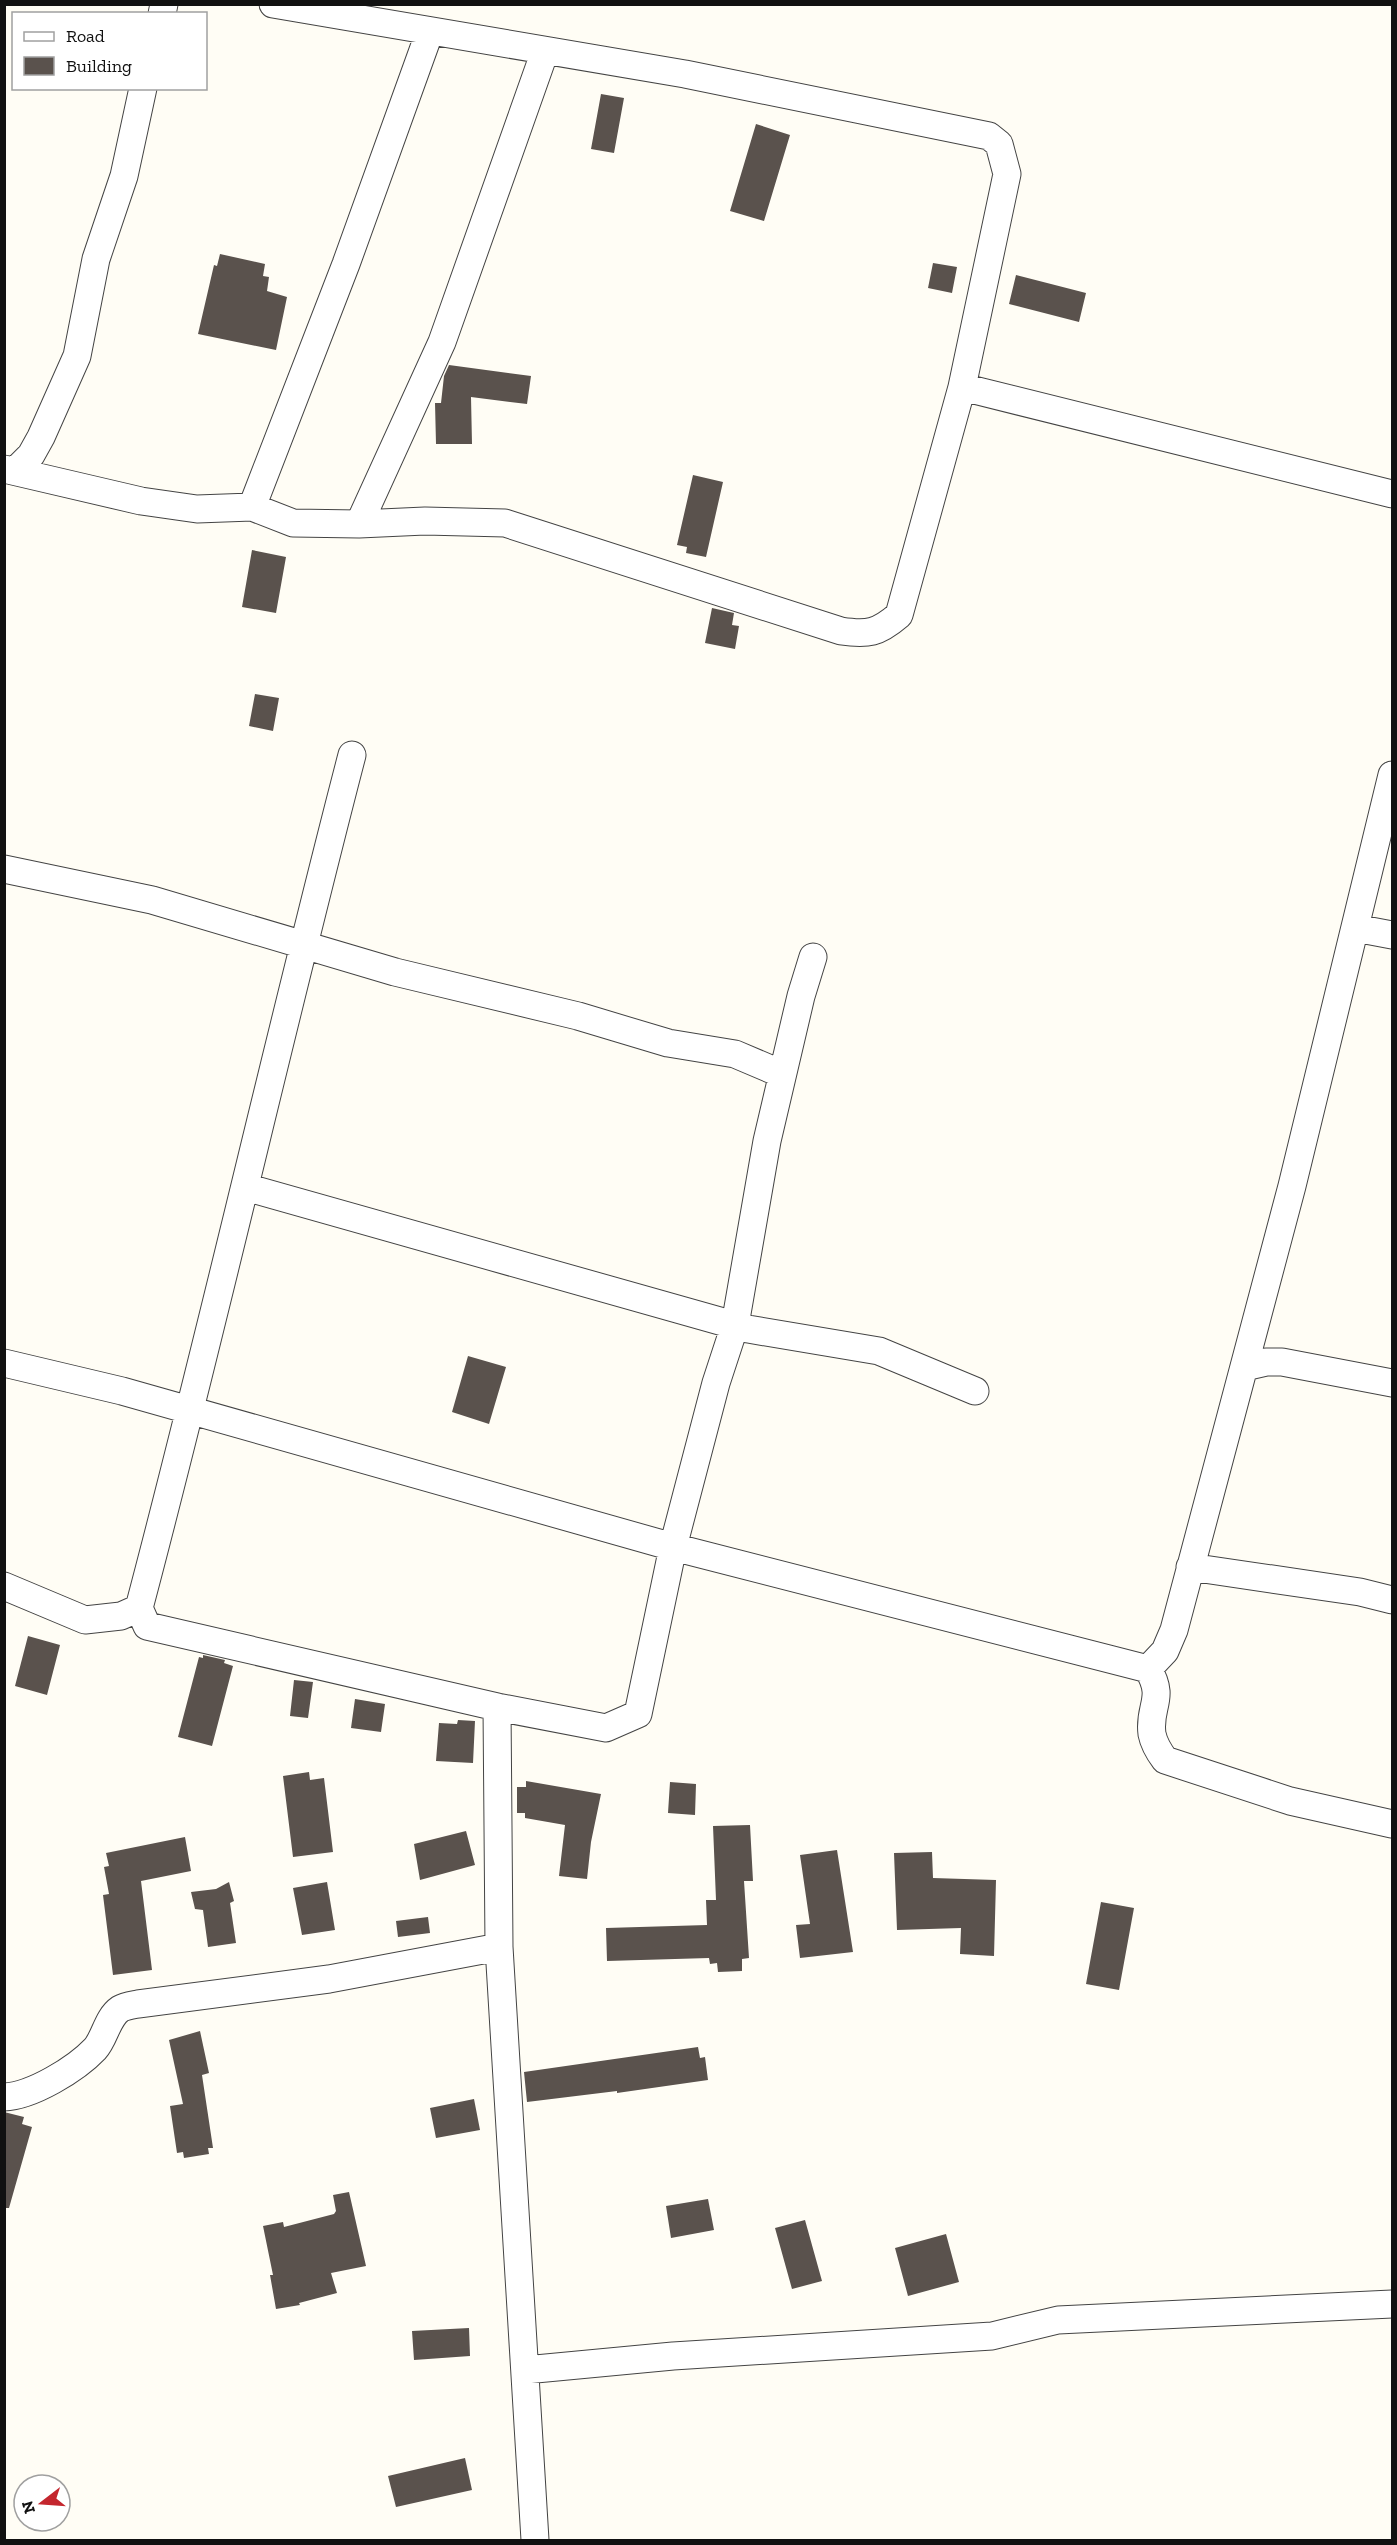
<svg xmlns="http://www.w3.org/2000/svg" width="1397" height="2545" font-family="'Zilla Slab',serif">
  <rect width="100%" height="100%" fill="#fffdf5"/>
  <path fill="#5a524d" d="M 601,94 L 624,98 L 614,153 L 591,149 Z
    M 756,124 L 790,135 L 764,221 L 730,211 Z
    M 220,254 L 265,264 L 263,276 L 269,277 L 267,291 L 287,297 L 276,350 L 198,334 L 214,265 L 217,266 Z
    M 933,263 L 957,267 L 952,293 L 928,288 Z
    M 1016,275 L 1086,293 L 1079,322 L 1009,304 Z
    M 449,365 L 531,376 L 527,404 L 471,397 L 472,444 L 436,444 L 435,403 L 441,403 L 444,376 Z
    M 693,475 L 723,482 L 706,557 L 686,553 L 687,547 L 677,545 Z
    M 252,550 L 286,557 L 276,613 L 242,607 Z
    M 712,608 L 734,613 L 732,625 L 739,626 L 735,649 L 705,643 Z
    M 255,694 L 279,698 L 273,731 L 249,726 Z
    M 468,1356 L 506,1367 L 489,1424 L 452,1412 Z
    M 28,1636 L 60,1645 L 47,1695 L 15,1686 Z
    M 203,1655 L 225,1660 L 224,1663 L 233,1666 L 212,1746 L 178,1737 L 199,1657 L 203,1658 Z
    M 294,1680 L 313,1682 L 308,1718 L 290,1716 Z
    M 355,1699 L 385,1704 L 381,1732 L 351,1728 Z
    M 458,1720 L 475,1721 L 473,1763 L 436,1761 L 439,1723 L 457,1724 Z
    M 309,1772 L 310,1780 L 324,1778 L 333,1852 L 293,1857 L 283,1776 Z
    M 526,1781 L 601,1794 L 591,1842 L 587,1879 L 559,1876 L 565,1825 L 525,1818 L 525,1813 L 517,1813 L 517,1787 L 526,1787 Z
    M 670,1782 L 696,1784 L 695,1815 L 668,1813 Z
    M 750,1825 L 753,1881 L 744,1881 L 749,1958 L 742,1959 L 742,1971 L 718,1972 L 717,1963 L 710,1964 L 709,1958 L 607,1961 L 606,1928 L 707,1925 L 706,1900 L 716,1900 L 713,1826 Z
    M 466,1831 L 475,1865 L 420,1880 L 414,1844 Z
    M 185,1837 L 191,1871 L 141,1881 L 152,1970 L 113,1975 L 103,1895 L 109,1894 L 104,1867 L 109,1866 L 106,1853 Z
    M 837,1850 L 853,1952 L 800,1958 L 796,1925 L 810,1924 L 800,1855 Z
    M 932,1852 L 933,1878 L 996,1880 L 994,1956 L 960,1954 L 961,1928 L 897,1930 L 894,1853 Z
    M 229,1882 L 234,1901 L 230,1903 L 236,1943 L 208,1947 L 203,1910 L 195,1909 L 191,1892 L 216,1889 Z
    M 327,1882 L 335,1930 L 302,1935 L 293,1888 Z
    M 1101,1902 L 1134,1908 L 1119,1990 L 1086,1984 Z
    M 428,1917 L 430,1933 L 398,1937 L 396,1921 Z
    M 200,2031 L 209,2073 L 202,2075 L 213,2148 L 208,2148 L 209,2154 L 184,2158 L 183,2152 L 177,2153 L 170,2106 L 183,2104 L 169,2040 Z
    M 698,2047 L 700,2058 L 705,2057 L 708,2080 L 617,2093 L 617,2091 L 527,2102 L 524,2072 Z
    M 474,2099 L 480,2130 L 436,2138 L 430,2108 Z
    M 4,2112 L 24,2117 L 22,2124 L 32,2127 L 9,2208 L 4,2208 Z
    M 349,2192 L 366,2266 L 331,2273 L 337,2293 L 299,2303 L 300,2305 L 276,2309 L 270,2275 L 273,2275 L 263,2226 L 283,2222 L 284,2227 L 334,2214 L 336,2211 L 333,2195 Z
    M 708,2199 L 714,2230 L 671,2238 L 666,2206 Z
    M 805,2220 L 822,2281 L 792,2289 L 775,2228 Z
    M 946,2234 L 959,2282 L 908,2296 L 895,2248 Z
    M 469,2328 L 470,2356 L 414,2360 L 412,2331 Z
    M 465,2458 L 472,2490 L 396,2507 L 388,2476 Z"/>
  <g fill="none" stroke-linecap="round" stroke-linejoin="round">
    <g stroke="#444" stroke-width="29">
      <path id="minor" d="M 273,4 L 685,74 L 989,136 L 999,144 L 1007,174 L 962,387
        M 162,14 L 164,4
        M 4,469 L 141,501 L 197,509 L 252,507 L 293,523 L 359,524 L 425,521 L 505,523 L 841,631 C 868,635 878,633 899,615 L 962,387 L 1392,494
        M 15,471 L 31,455 L 41,437 L 77,356 L 96,259 L 124,176 L 143,88
        M 252,507 L 346,264 L 430,31
        M 359,524 L 442,342 L 545,51
        M 352,755 C 278,1039 214,1325 139,1608 L 147,1626 L 497,1707
        M 4,869 L 152,900 L 395,972 L 578,1016 L 668,1043 L 735,1054 L 782,1074
        M 1355,928 L 1392,935
        M 245,1187 L 748,1329 L 879,1351 L 975,1391
        M 4,1363 L 122,1391 L 673,1547 L 1148,1669 C 1166,1699 1148,1706 1152,1734 C 1154,1744 1159,1752 1165,1760 L 1290,1801 L 1392,1824
        M 1244,1367 L 1266,1362 L 1282,1362 L 1392,1383
        M 1190,1567 L 1360,1592 L 1392,1600
        M 4,1586 L 85,1620 L 121,1616 L 139,1608
        M 1148,1669 L 1165,1651 L 1174,1630 L 1292,1186 L 1392,775
        M 4,2097 C 32,2096 76,2069 95,2049 C 105,2038 107,2018 120,2009 C 125,2006 133,2005 138,2004 L 329,1979 L 499,1947
        M 525,2370 L 673,2356 L 992,2336 L 1058,2320 L 1392,2304
        M 535,2540 L 499,1947 L 497,1707 L 606,1728 L 638,1714 L 673,1547 L 716,1383 L 735,1325 L 767,1141 L 801,996 L 813,957"/>
    </g>
    <use href="#minor" stroke="#fff" stroke-width="27"/>
  </g>
  <rect width="1397" height="2545" fill="none" stroke="#111111" stroke-width="12"/>
  <rect x="12" y="12" width="195" height="78" fill="#ffffff" stroke="#a0a0a0" stroke-width="1.5"/>
  <rect x="24" y="32" width="30" height="9" fill="#ffffff" stroke="#a0a0a0" stroke-width="1.5"/>
  <text x="66" y="42" font-size="18" fill="#111111">Road</text>
  <rect x="24" y="57" width="30" height="18" fill="#5a524d" stroke="#a0a0a0" stroke-width="1.5"/>
  <text x="66" y="72" font-size="18" fill="#111111">Building</text>
  <g transform="translate(42 2503) rotate(253)"><circle r="28" fill="#ffffff" stroke="#a0a0a0" stroke-width="1.5"/>
  <path d="M0-4.5L10 22L0 15L-10 22Z" fill="#c4262e"/>
  <text y="-9" font-size="16" font-weight="bold" text-anchor="middle" fill="#111111">N</text>
  </g>
</svg>
